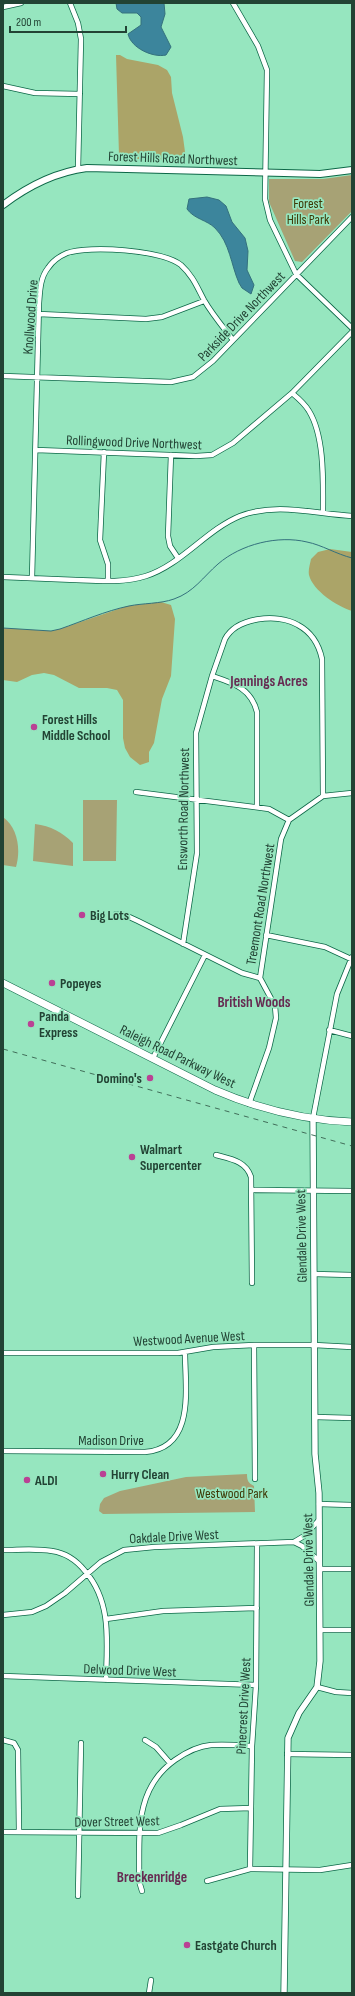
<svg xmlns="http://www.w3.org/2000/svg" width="355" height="1996" font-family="'Sofia Sans Condensed',sans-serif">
  <rect width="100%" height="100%" fill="#96e6bf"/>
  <path fill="#a7a275" d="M 352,175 L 352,211 L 302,262 L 295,261 L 269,202 L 269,179 L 323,179 Z
    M 83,800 L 117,800 L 116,861 L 83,861 Z
    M 3,817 C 18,828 21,850 16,867 L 3,865 Z
    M 35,824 C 51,826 62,832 73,843 L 73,866 L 33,861 Z
    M 247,1474 C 247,1480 248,1483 254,1486 L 255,1512 L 103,1514 L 99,1511 L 100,1504 L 104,1498 L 120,1491 L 186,1477 Z"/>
  <path fill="#aba468" d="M 116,55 L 120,55 L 127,59 L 158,65 L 167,70 L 171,77 L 172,93 L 183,137 L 185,152 L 183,162 L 137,159 L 122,160 L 119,155 Z
    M 330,549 L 352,552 L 352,611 C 337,606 313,591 309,575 C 308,570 310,564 311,559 L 318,552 Z
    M 161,602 L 171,605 L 175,619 L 171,676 L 162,699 L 154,743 L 149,752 L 149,762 L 140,765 L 130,757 L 125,748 L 123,738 L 123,700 L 117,690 L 107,688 L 79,688 L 54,675 L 44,673 L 32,675 L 17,682 L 3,680 L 3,628 L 51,631 L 60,629 L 127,606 Z"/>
  <path fill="#3c859c" stroke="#34717d" d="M 116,3 L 164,3 L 165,14 L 161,27 L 171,47 L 166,55 C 153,58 131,48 128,34 L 141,25 L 141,17 L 137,13 L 122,13 L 117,9 Z
    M 207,197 L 219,200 L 226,206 L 232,222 L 245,238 L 248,251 L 247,270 L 254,285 L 251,294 L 242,288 L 239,283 C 231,265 230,243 215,228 C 207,220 194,219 187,209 L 189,199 Z"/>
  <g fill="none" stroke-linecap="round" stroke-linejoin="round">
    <path stroke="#34717d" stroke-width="1" d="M 3,628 L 51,631 L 60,629 C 83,621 105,611 129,606 C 143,603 160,604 174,599 C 194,592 203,577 218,564 C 241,544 278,535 307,542 C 322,545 336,554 352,558"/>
    <g stroke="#0c6747" stroke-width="6">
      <path id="minor" d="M 70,3 L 78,23 L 81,39 L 78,169
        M 233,3 L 258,46 L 267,70 L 265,199 L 270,220 L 296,274 L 352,328
        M 3,7 L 21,3
        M 3,86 L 35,93 L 80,94
        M 39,314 L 146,319 L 162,317 L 204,301
        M 3,376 L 171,382 L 193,377 L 213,361 L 352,217
        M 292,393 C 298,398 305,404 309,411 C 325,437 323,483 323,513
        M 36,450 L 196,456 L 212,455 L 233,443 L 292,393 L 352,332
        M 104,452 L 100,540 L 108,564 L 108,581
        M 171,455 L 168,536 L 170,546 L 178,558
        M 3,577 C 27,578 52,579 76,580 C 99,581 124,583 146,576 C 181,565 206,530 240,516 C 277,502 315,514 352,516
        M 32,578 L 39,303 C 40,291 40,278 48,268 C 52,262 60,256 67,253 C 89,245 162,250 181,265 C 193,276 197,287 204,300 C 212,314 223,327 233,340
        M 212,676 C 233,683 251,688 257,712 L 257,807
        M 136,792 L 269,809 L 289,820 L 323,796 L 352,793
        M 116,914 L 125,915 L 138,921 L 242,973 L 260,978
        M 266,935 L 325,947 L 351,959
        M 183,944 L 197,853 L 196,733 L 212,676 L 225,639 C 237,617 277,613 298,625 C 311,632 319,645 322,659 L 323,796
        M 329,1030 L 352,1036
        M 153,1058 L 205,955
        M 249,1104 L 269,1048 L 276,1018 L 275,1006 L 260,978 L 281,839 L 289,820
        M 313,1118 L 337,994 L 352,957
        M 216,1155 C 231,1159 246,1161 251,1177 L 252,1283
        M 251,1190 L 352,1191
        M 314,1274 L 352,1275
        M 254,1345 L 255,1479
        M 3,1353 L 178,1353 L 213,1347 L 254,1345 L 314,1345 L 352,1347
        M 315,1417 L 352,1418
        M 3,1451 L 145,1452 C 196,1448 185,1388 185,1352
        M 319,1504 L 352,1505
        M 294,1542 L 302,1546 L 319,1561
        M 3,1550 C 19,1550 36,1548 52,1551 C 66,1553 77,1561 85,1571 C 112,1602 107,1642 106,1680
        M 320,1569 L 352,1569
        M 3,1615 L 32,1612 L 46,1606 L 65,1593 L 101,1562 L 124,1550 L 154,1547 L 294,1542 L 304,1536 L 319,1520
        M 106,1619 L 163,1611 L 257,1608
        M 320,1630 L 352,1630
        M 3,1676 L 256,1685
        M 317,1687 L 336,1692 L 352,1693
        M 3,1740 L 14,1743 L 18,1750 L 19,1832
        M 145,1740 L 156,1747 L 170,1763
        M 287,1754 L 352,1755
        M 3,1832 L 158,1833 L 181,1825 L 220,1809 L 251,1808
        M 250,1869 L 252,1746 L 256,1685 L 257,1544
        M 207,1881 L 250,1869 L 320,1870 L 352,1865
        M 142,1891 L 139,1881 C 140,1836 133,1790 175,1760 C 185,1753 199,1746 211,1745 C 225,1744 238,1745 252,1746
        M 78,1896 L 81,1743
        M 149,1993 L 151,1980"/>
    </g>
    <g stroke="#0c6747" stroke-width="7">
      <path id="tertiary" d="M 284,1993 L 288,1738 L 299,1713 L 317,1687 L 320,1661 L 319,1493 L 315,1454 L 313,1118"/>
    </g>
    <g stroke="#0c6747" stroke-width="8">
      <path id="secondary" d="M 3,205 C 28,186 56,172 87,168 L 284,173 L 320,174 L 352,170"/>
    </g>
    <g stroke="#0c6747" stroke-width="8">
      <path id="primary" d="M 3,983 L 215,1090 C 259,1109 304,1120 352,1122"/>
    </g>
    <use href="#minor" stroke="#fff" stroke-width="4.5"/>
    <use href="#tertiary" stroke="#fff" stroke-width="5.5"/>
    <use href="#secondary" stroke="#fff" stroke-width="6"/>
    <use href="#primary" stroke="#fff" stroke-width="7"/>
    <path stroke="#416e59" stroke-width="1" stroke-dasharray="5 5" stroke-linecap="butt" d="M 3,1049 L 352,1146"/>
  </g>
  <g fill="#ba4194" stroke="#96e6bf" stroke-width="1.5">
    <circle cx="34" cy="727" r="4"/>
    <circle cx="82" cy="915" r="4"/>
    <circle cx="52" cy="983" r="4"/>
    <circle cx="31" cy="1024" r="4"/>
    <circle cx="150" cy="1078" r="4"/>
    <circle cx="132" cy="1157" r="4"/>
    <circle cx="103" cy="1474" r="4"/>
    <circle cx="27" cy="1480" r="4"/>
    <circle cx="187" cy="1945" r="4"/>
  </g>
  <g text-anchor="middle" stroke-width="3.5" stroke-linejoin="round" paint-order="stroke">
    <g font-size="14" fill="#224334" stroke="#96e6bf">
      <text transform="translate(173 158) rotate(2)" y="5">Forest Hills Road Northwest</text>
      <text transform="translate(241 316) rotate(-46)" y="5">Parkside Drive Northwest</text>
      <text transform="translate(30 317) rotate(-86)" y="5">Knollwood Drive</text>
      <text transform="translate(134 442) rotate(2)" y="5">Rollingwood Drive Northwest</text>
      <text transform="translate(183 809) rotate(-89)" y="5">Ensworth Road Northwest</text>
      <text transform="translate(260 904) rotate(-81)" y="5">Treemont Road Northwest</text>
      <text transform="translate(178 1056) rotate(26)" y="5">Raleigh Road Parkway West</text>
      <text transform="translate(301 1236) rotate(-91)" y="5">Glendale Drive West</text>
      <text transform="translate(189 1338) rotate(-3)" y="5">Westwood Avenue West</text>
      <text x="111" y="1445">Madison Drive</text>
      <text transform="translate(174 1536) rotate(-3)" y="5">Oakdale Drive West</text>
      <text transform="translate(308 1560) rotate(-91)" y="5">Glendale Drive West</text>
      <text transform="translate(130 1670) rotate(2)" y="5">Delwood Drive West</text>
      <text transform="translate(243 1706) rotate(-87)" y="5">Pinecrest Drive West</text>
      <text transform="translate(117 1821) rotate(-1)" y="5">Dover Street West</text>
    </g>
    <g font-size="14" fill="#3e3806" stroke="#96e6bf">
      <text x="308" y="208">Forest<tspan x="308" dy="16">Hills Park</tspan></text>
      <text x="232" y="1498">Westwood Park</text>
    </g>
    <g font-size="14" font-weight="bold" fill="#224334" stroke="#96e6bf" text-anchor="start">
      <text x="42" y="724">Forest Hills<tspan x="42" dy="16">Middle School</tspan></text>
      <text x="90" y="920">Big Lots</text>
      <text x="60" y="988">Popeyes</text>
      <text x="39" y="1021">Panda<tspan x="39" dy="16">Express</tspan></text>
      <text x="142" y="1083" text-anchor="end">Domino's</text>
      <text x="140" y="1154">Walmart<tspan x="140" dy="16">Supercenter</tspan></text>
      <text x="111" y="1479">Hurry Clean</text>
      <text x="35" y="1485">ALDI</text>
      <text x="195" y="1950">Eastgate Church</text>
    </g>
    <g font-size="15" font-weight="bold" fill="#662b52" stroke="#96e6bf">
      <text x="269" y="686">Jennings Acres</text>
      <text x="254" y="1007">British Woods</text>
      <text x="152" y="1882">Breckenridge</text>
    </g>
  </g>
  <rect width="355" height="1996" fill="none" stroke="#224334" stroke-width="8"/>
  <path d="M10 26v6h116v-6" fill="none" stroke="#224334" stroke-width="2"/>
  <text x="16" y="26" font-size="12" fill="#224334" stroke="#96e6bf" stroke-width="3" paint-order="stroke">200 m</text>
</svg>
